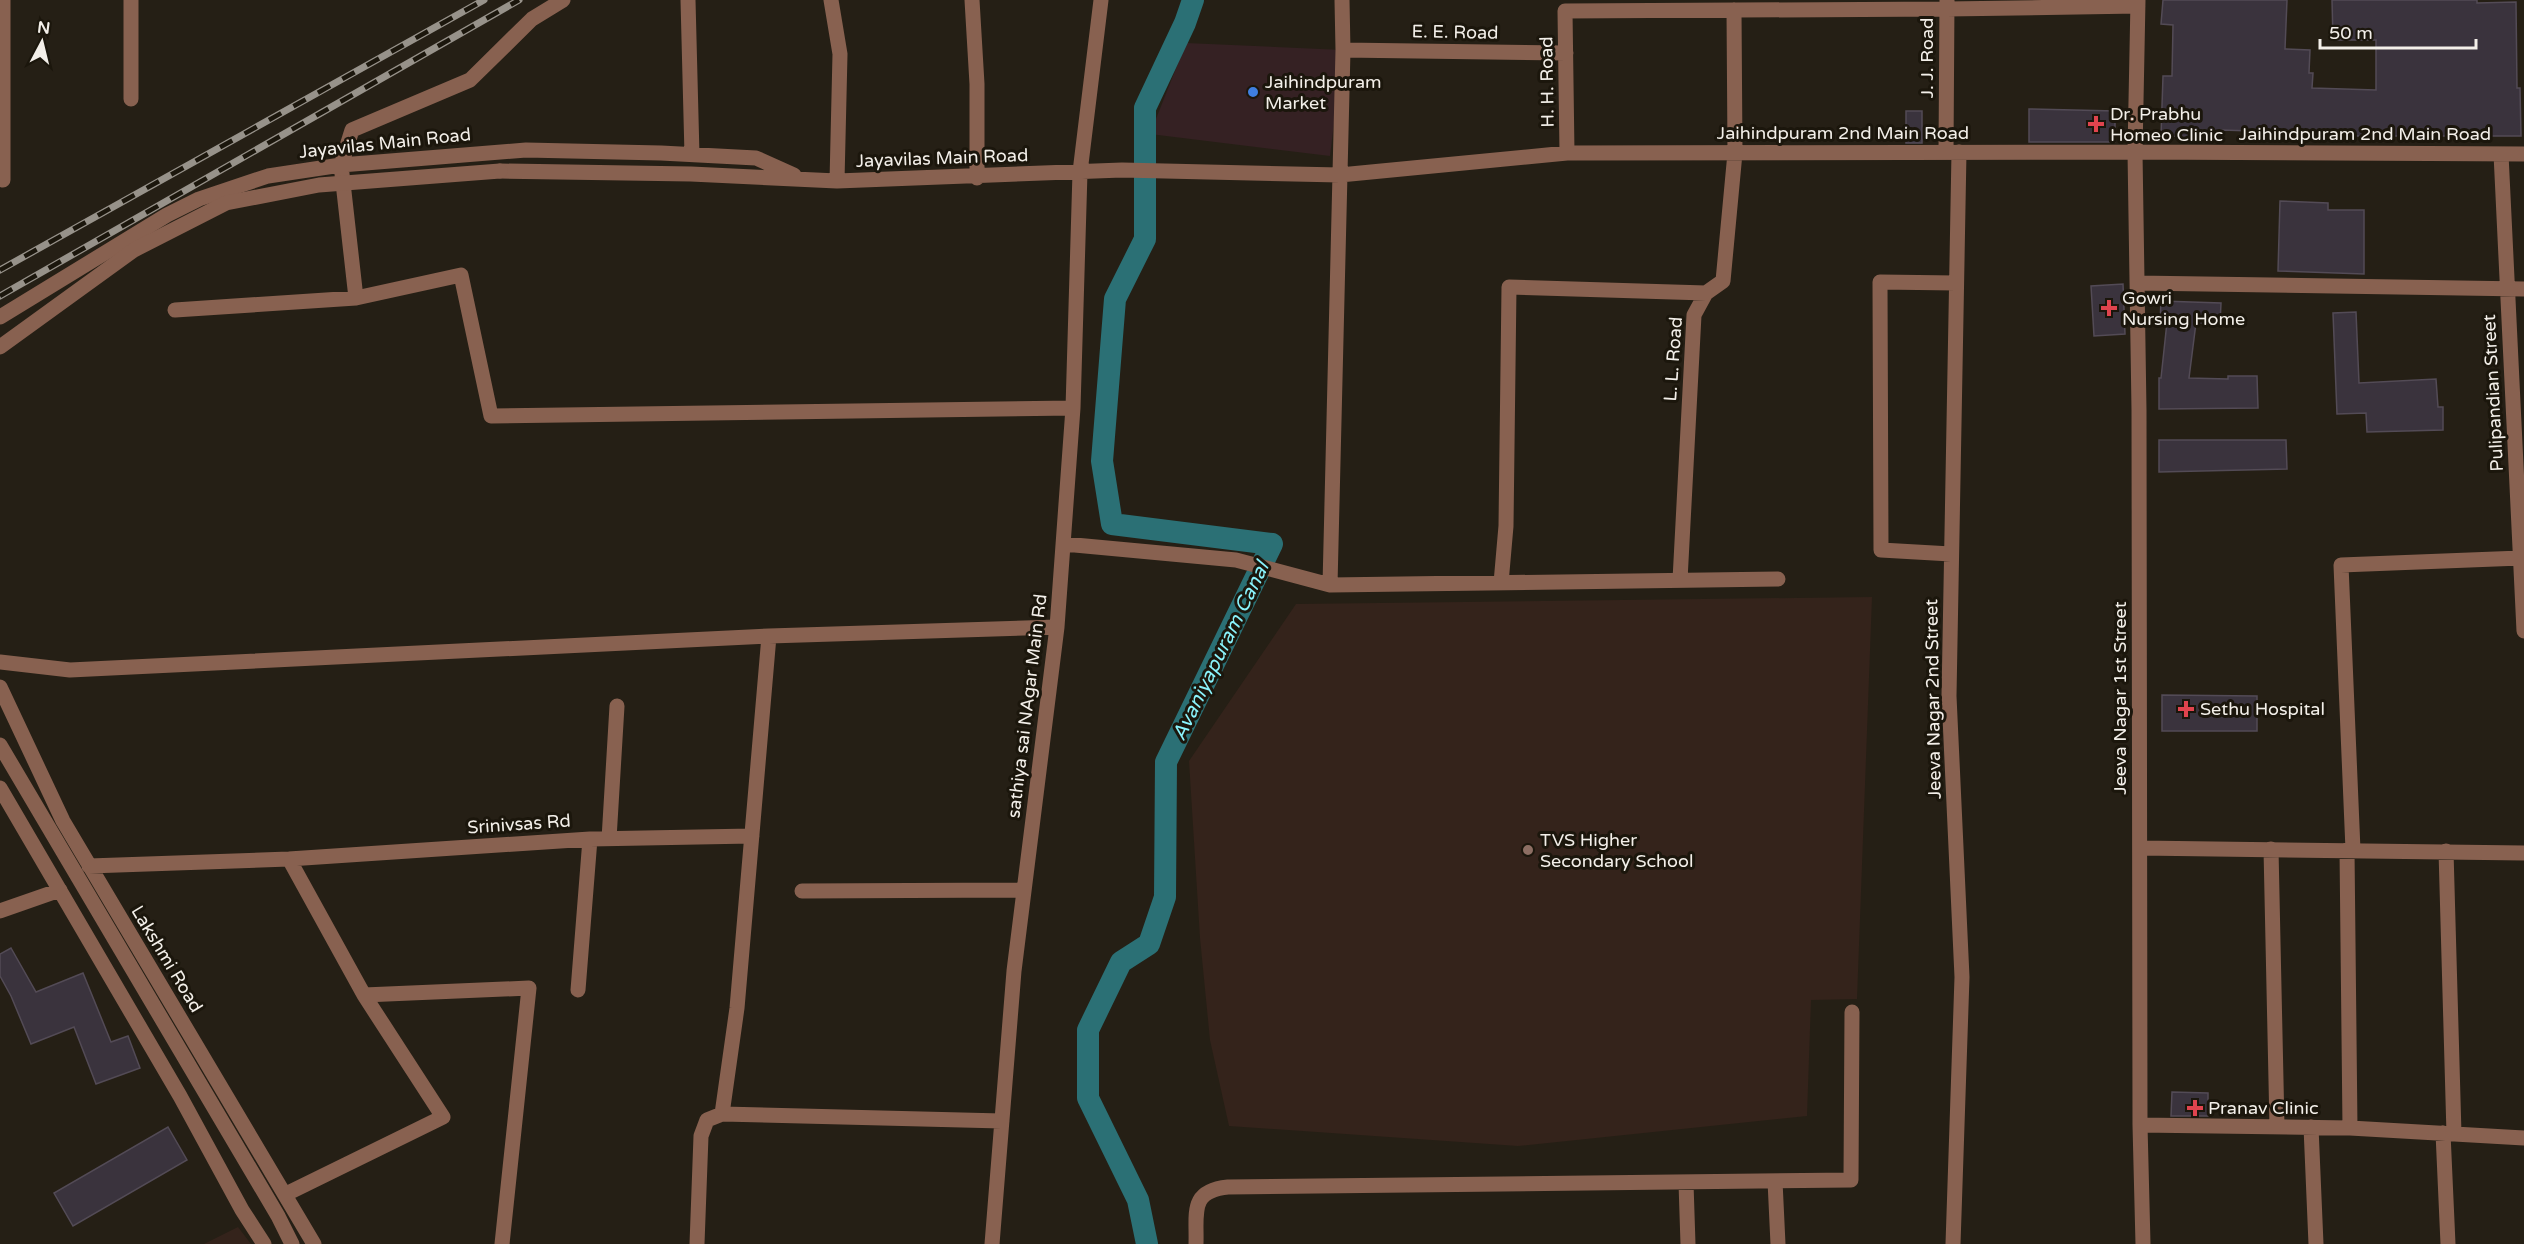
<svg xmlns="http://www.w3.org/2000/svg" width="2524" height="1244" font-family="'Varela Round',sans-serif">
  <rect width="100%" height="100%" fill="#251f15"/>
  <path fill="#352123" d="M 1186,43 L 1343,50 L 1330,156 L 1150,134 Z"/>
  <path fill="#34231b" d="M 1872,597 L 1857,999 L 1811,1000 L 1807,1116 L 1518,1146 L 1229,1126 L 1210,1040 L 1200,938 L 1189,761 L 1296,604 Z
    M 238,1227 L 251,1244 L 204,1244 Z"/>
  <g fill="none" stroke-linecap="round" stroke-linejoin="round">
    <path stroke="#2b7075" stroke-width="22" d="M 1147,1244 L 1138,1200 L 1088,1098 L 1088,1030 L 1121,962 L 1149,944 L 1165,897 L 1166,762 L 1272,544 L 1112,524 L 1102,461 L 1115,299 L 1145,239 L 1145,108 L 1185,23 L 1193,0"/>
  </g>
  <path fill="#3a333d" stroke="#534b56" stroke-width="1.5" d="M 2163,0 L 2287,0 L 2285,49 L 2310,50 L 2309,73 L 2313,73 L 2312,88 L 2376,90 L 2376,40 L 2333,40 L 2332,0 L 2477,0 L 2477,3 L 2516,2 L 2517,88 L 2520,88 L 2521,136 L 2355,136 L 2286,133 L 2286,139 L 2253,137 L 2253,131 L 2221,130 L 2221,137 L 2161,136 L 2163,76 L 2172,76 L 2173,25 L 2161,24 Z
    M 2029,109 L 2115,111 L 2115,142 L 2029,142 Z
    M 1906,111 L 1922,111 L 1922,143 L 1906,143 Z
    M 2280,201 L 2328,203 L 2328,210 L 2364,210 L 2364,274 L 2278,271 Z
    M 2123,284 L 2125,334 L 2094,336 L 2091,286 Z
    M 2161,301 L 2221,303 L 2220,324 L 2196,323 L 2189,378 L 2228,379 L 2228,376 L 2257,376 L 2258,408 L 2159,409 L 2159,378 L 2161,378 L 2167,322 L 2160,322 Z
    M 2356,312 L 2359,383 L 2436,379 L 2438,407 L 2443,407 L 2443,430 L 2367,432 L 2366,413 L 2337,414 L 2333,313 Z
    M 2159,440 L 2286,440 L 2287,469 L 2159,472 Z
    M 2162,695 L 2257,696 L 2257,731 L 2162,731 Z
    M 11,948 L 36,992 L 83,973 L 111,1042 L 128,1036 L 140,1068 L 96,1084 L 74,1027 L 31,1044 L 11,996 L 0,976 L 0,954 Z
    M 2172,1092 L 2208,1093 L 2208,1116 L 2171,1116 Z
    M 168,1127 L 187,1160 L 73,1226 L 54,1193 Z"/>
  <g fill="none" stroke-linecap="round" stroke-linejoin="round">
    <path stroke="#886150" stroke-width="15" d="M 688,0 L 692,155
      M 831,0 L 840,54 L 837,181
      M 972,0 L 977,84 L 977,178
      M 2138,0 L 2135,152 L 2139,410 L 2140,1125 L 2143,1244
      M 1343,50 L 1566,53
      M 131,99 L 131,0
      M 1946,152 L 1947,0
      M 1567,153 L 1565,11 L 1947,9 L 2138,6
      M 2501,154 L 2524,631
      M 500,171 L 691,174 L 837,181 L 1122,170 L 1340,175 L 1567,153 L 2135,152 L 2524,154
      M 3,180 L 3,0
      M 2137,283 L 2524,289
      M 356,298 L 341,165 L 352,130 L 470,80 L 532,19 L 563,0
      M 175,310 L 356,298 L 461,275 L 491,416 L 1073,408
      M 0,317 L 167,215 L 199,199 L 268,176 L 341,165 L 526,150 L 661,153 L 756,158 L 794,175
      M 1064,544 L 1236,560 L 1330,585 L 1778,579
      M 1951,554 L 1881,550 L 1880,282 L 1956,283
      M 1680,580 L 1694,315 L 1706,293 L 1723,281 L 1735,153 L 1734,10
      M 1501,583 L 1506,526 L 1509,287 L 1706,293
      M 1330,585 L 1343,50 L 1342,0
      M 0,662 L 70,670 L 769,636 L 1057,627
      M 0,687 L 63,821 L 314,1244
      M 0,745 L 278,1216 L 292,1244
      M 0,788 L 180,1096 L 242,1210 L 264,1244
      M 609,839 L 617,706
      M 2140,848 L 2524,853
      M 2271,849 L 2277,1127
      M 2347,850 L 2350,1128
      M 2353,850 L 2341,565 L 2521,558
      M 2446,851 L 2454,1134
      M 89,866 L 289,859 L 590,839 L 752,836
      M 802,891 L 1024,890
      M 0,911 L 60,890
      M 578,990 L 590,839
      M 364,995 L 529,988 L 502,1244
      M 722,1114 L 737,1008 L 769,636
      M 2140,1125 L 2350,1128 L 2524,1138
      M 2311,1127 L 2316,1244
      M 2443,1133 L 2448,1244
      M 1775,1181 L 1778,1244
      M 1686,1183 L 1688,1244
      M 286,1194 L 443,1117 L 364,995 L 289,859
      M 697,1244 L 701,1136 L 707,1120 L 722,1114 L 1002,1121
      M 992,1244 L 1014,971 L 1057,627 L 1073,408 L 1080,172 L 1101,0
      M 1196,1244 C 1197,1213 1189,1191 1228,1187 L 1851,1180 L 1852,1012
      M 1953,1244 L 1962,977 L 1949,696 L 1959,152"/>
    <g stroke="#97928a" stroke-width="7">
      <path id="rail" d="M 0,270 L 484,0
        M 0,296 L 519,0"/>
    </g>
    <use href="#rail" stroke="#1b160c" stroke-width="4.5" stroke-dasharray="14" stroke-linecap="butt"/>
    <path stroke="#886150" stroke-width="15" d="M 0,347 L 134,250 L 226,203 L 319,185 L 500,171"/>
  </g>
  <circle fill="#3f7fe0" stroke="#1b160c" stroke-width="2" cx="1253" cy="92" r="6"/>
  <g fill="#e0444e" stroke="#1b160c" stroke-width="2">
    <path d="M2093 115h6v6h6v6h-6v6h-6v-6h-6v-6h6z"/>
    <path d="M2106 299h6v6h6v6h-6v6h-6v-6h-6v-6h6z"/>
    <path d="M2183 700h6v6h6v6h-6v6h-6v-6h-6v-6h6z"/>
    <path d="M2192 1099h6v6h6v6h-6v6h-6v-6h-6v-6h6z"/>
  </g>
  <circle fill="#8d6e63" stroke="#1b160c" stroke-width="2" cx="1528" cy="850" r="6"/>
  <g text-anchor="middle" stroke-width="6" stroke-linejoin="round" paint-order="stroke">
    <g font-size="18" fill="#f3efe9" stroke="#1b160c">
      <text transform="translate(1455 32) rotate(1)" y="6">E. E. Road</text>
      <text transform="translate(1927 58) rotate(-90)" y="6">J. J. Road</text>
      <text transform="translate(1547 82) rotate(-91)" y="6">H. H. Road</text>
      <text x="1843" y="139">Jaihindpuram 2nd Main Road</text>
      <text x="2365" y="140">Jaihindpuram 2nd Main Road</text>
      <text transform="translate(385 143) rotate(-6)" y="6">Jayavilas Main Road</text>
      <text transform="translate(942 158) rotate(-2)" y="6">Jayavilas Main Road</text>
      <text transform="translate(1673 359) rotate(-86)" y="6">L. L. Road</text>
      <text transform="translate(2493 393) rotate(-93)" y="6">Pulipandian Street</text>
      <text transform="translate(2120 698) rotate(-90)" y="6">Jeeva Nagar 1st Street</text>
      <text transform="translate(1933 699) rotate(-91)" y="6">Jeeva Nagar 2nd Street</text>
      <text transform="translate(1027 706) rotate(-83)" y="6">sathiya sai NAgar Main Rd</text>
      <text transform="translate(519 824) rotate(-4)" y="6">Srinivsas Rd</text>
      <text transform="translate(167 959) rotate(59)" y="6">Lakshmi Road</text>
    </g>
    <g font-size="18" fill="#f3efe9" stroke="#1b160c" text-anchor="start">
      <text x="1265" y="88">Jaihindpuram<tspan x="1265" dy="21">Market</tspan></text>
      <text x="2110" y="120">Dr. Prabhu<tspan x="2110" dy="21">Homeo Clinic</tspan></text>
      <text x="2122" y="304">Gowri<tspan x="2122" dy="21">Nursing Home</tspan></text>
      <text x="2200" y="715">Sethu Hospital</text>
      <text x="1540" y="846">TVS Higher<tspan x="1540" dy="21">Secondary School</tspan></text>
      <text x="2208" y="1114">Pranav Clinic</text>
    </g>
    <g font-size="20" font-style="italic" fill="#8af3fc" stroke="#1b160c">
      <text transform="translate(1220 651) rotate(-64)" y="7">Avaniyapuram Canal</text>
    </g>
  </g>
  <g transform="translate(42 42) rotate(7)" stroke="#1b160c" stroke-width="4.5" paint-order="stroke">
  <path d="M0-4.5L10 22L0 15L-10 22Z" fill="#f3efe9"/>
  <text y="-9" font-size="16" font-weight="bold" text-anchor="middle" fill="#f3efe9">N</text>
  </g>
  <path d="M2320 39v9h156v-9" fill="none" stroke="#f3efe9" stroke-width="3"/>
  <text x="2329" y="39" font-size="18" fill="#f3efe9" stroke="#1b160c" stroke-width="4.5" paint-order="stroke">50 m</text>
</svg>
